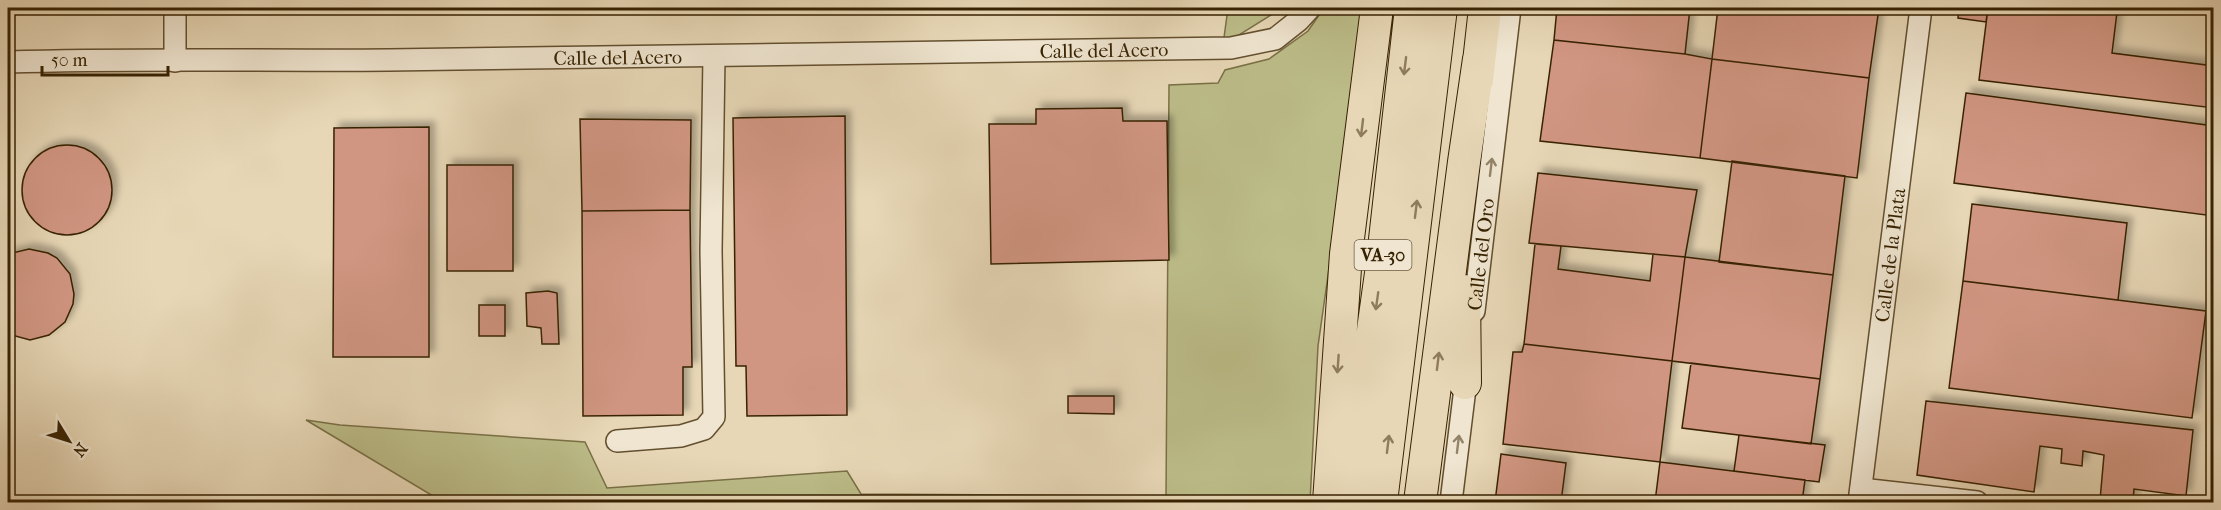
<svg xmlns="http://www.w3.org/2000/svg" width="2221" height="510" font-family="'IM FELL French Canon',serif">
  <defs>
    <filter id="shadow"><feDropShadow dx="5.5" dy="-5.5" stdDeviation="3" flood-color="#0004"/></filter>
  </defs>
  <rect width="100%" height="100%" fill="#e7d7b6"/>
  <filter id="stains"><feTurbulence type="fractalNoise" baseFrequency=".00333" numOctaves="4"/><feColorMatrix values="0 0 0 0 .2 0 0 0 0 .09 0 0 0 0 .02 0 0 0 .5 -.17"/></filter>
  <radialGradient id="worn" r=".72"><stop offset=".6" stop-color="#630" stop-opacity="0"/><stop offset="1" stop-color="#630" stop-opacity=".3"/></radialGradient>
  <path fill="#bcbd89" stroke="#7a7046" stroke-width="1.5" d="M 1228,8 L 1282,8 L 1223,45 Z
    M 1324,8 L 1366,8 L 1318,346 L 1310,502 L 443,502 L 306,420 L 340,425 L 585,442 L 607,488 L 847,471 L 861,494 L 1166,496 L 1169,85 L 1218,83 L 1225,70 L 1269,59 L 1308,31 Z"/>
  <path fill="#d19682" stroke="#372202" stroke-width="1.5" filter="url(#shadow)" d="M 8,8 L 108,8 L 8,9 Z
    M 1557,8 L 1690,8 L 1685,54 L 1554,40 Z
    M 1718,8 L 1879,8 L 1869,78 L 1712,59 Z
    M 1959,8 L 1988,8 L 1986,22 L 1958,18 Z
    M 1988,8 L 2077,8 L 2117,12 L 2112,53 L 2214,66 L 2214,108 L 1979,80 Z
    M 2170,8 L 2214,8 L 2214,13 Z
    M 1554,40 L 1685,54 L 1712,59 L 1700,158 L 1540,141 Z
    M 1712,59 L 1869,78 L 1857,178 L 1700,158 Z
    M 1966,93 L 2214,126 L 2214,216 L 1954,183 Z
    M 1122,108 L 1123,121 L 1167,121 L 1169,260 L 991,264 L 989,124 L 1036,124 L 1036,109 Z
    M 845,116 L 847,415 L 747,416 L 746,366 L 736,366 L 733,118 Z
    M 580,119 L 691,120 L 690,210 L 582,211 Z
    M 429,127 L 429,357 L 333,357 L 334,128 Z
    M22 190a45 45 0 1 1 90 0a45 45 0 1 1-90 0Z
    M 1732,161 L 1845,176 L 1833,275 L 1719,262 Z
    M 447,165 L 513,165 L 513,271 L 447,271 Z
    M 1538,173 L 1697,190 L 1685,257 L 1529,243 Z
    M 1972,204 L 2127,223 L 2118,300 L 1963,281 Z
    M 690,210 L 692,367 L 683,367 L 683,415 L 583,416 L 582,211 Z
    M 1535,244 L 1561,246 L 1558,269 L 1650,281 L 1653,254 L 1685,257 L 1672,361 L 1524,344 Z
    M 29,249 L 48,253 L 57,258 L 70,274 L 74,294 L 73,304 L 65,322 L 49,335 L 30,340 L 8,334 L 8,254 Z
    M 1685,257 L 1833,275 L 1820,379 L 1672,361 Z
    M 1963,281 L 2206,311 L 2192,418 L 1949,388 Z
    M 548,291 L 557,293 L 559,344 L 542,344 L 541,328 L 527,326 L 526,293 Z
    M 479,305 L 505,305 L 505,336 L 479,336 Z
    M 1524,344 L 1672,361 L 1660,462 L 1503,444 L 1513,352 L 1522,352 Z
    M 1691,363 L 1820,379 L 1811,444 L 1682,428 Z
    M 1068,396 L 1114,396 L 1114,414 L 1068,413 Z
    M 1926,401 L 2193,430 L 2186,496 L 2134,489 L 2133,501 L 2100,500 L 2104,455 L 2083,451 L 2082,466 L 2061,463 L 2062,449 L 2040,446 L 2034,492 L 1917,475 Z
    M 1739,435 L 1825,445 L 1819,482 L 1734,471 Z
    M 1501,454 L 1566,463 L 1561,502 L 1495,502 Z
    M 2214,460 L 2214,502 L 2207,502 Z
    M 1660,462 L 1805,480 L 1802,502 L 1655,502 Z"/>
  <g fill="none" stroke-linecap="round" stroke-linejoin="round">
    <g stroke="#634f2f" stroke-width="24">
      <g id="minor">
        <path d="M 175,8 L 175,61"/>
        <path id="s1" d="M 8,62 C 134,58 262,61 389,60 C 669,57 950,53 1231,48 L 1275,39 L 1299,20 L 1310,8"/>
        <path id="s2" d="M 1474,311 L 1510,8"/>
        <path d="M 617,441 L 681,436 L 704,429 L 714,417 L 711,251 L 714,56"/>
        <path d="M 1861,489 L 1977,502"/>
        <path d="M 1451,502 L 1467,372"/>
        <path id="s3" d="M 1859,502 L 1921,8"/>
      </g>
    </g>
    <g stroke="#372202" stroke-width="34">
      <path id="highway" d="M 1477,80 L 1485,8
        M 1464,291 L 1465,383
        M 1329,502 L 1346,254 L 1377,8
        M 1349,502 L 1382,266 L 1411,8
        M 1381,502 L 1441,8
        M 1420,502 L 1464,162 L 1479,59"/>
    </g>
    <use href="#minor" stroke="#efe5d0" stroke-width="21"/>
    <use href="#highway" stroke="#e7d7b6" stroke-width="32"/>
  </g>
  <defs><path id="oneway-shaft" d="M-6 0H5M1.5-3L5.5 0L1.5 3" fill="none" stroke-width="1.6" stroke-linecap="round" stroke-linejoin="round" transform="scale(1.5)"/></defs>
  <g stroke="#8f7c5c">
    <use href="#oneway-shaft" transform="translate(1405 66) rotate(97)"/>
    <use href="#oneway-shaft" transform="translate(1362 128) rotate(97)"/>
    <use href="#oneway-shaft" transform="translate(1416 209) rotate(-83)"/>
    <use href="#oneway-shaft" transform="translate(1377 301) rotate(98)"/>
    <use href="#oneway-shaft" transform="translate(1438 361) rotate(-83)"/>
    <use href="#oneway-shaft" transform="translate(1338 364) rotate(94)"/>
    <use href="#oneway-shaft" transform="translate(1388 444) rotate(-83)"/>
  </g>
  <g stroke="#938469">
    <use href="#oneway-shaft" transform="translate(1491 167) rotate(-83)"/>
    <use href="#oneway-shaft" transform="translate(1458 444) rotate(-83)"/>
  </g>
  <g text-anchor="middle" stroke-width="4.5" stroke-linejoin="round" paint-order="stroke">
    <rect fill="#efe5d0" stroke="#6e5c40" stroke-width="1.5" x="1354.5" y="240" width="57" height="30" rx="4.5"/>
    <g font-size="18" font-weight="bold" fill="#372202">
      <text x="1383" y="261">VA-30</text>
    </g>
    <g font-size="20" fill="#372202" stroke="#efe5d0">
      <text dy="7" stroke="none"><textPath href="#s1" startOffset="1096">Calle del Acero</textPath></text>
      <text dy="7" stroke="none"><textPath href="#s1" startOffset="610">Calle del Acero</textPath></text>
      <text dy="7" stroke="none"><textPath href="#s2" startOffset="57">Calle del Oro</textPath></text>
      <text dy="7" stroke="none"><textPath href="#s3" startOffset="249">Calle de la Plata</textPath></text>
    </g>
  </g>
  <rect width="2221" height="510" fill="none" stroke="#e7d7b6" stroke-width="30"/>
  <rect x="9" y="9" width="2203" height="492" fill="none" stroke="#372202" stroke-width="3"/>
  <rect x="15" y="15" width="2191" height="480" fill="none" stroke="#372202" stroke-width="1.5"/>
  <g transform="translate(69 441) rotate(128)" stroke="#efe5d0" stroke-width="4.5" paint-order="stroke">
  <path d="M0-4.5L10 22L0 15L-10 22Z" fill="#372202"/>
  <text y="-9" font-size="16" font-weight="bold" text-anchor="middle" fill="#372202">N</text>
  </g>
  <path d="M42 66v9h126v-9" fill="none" stroke="#372202" stroke-width="3"/>
  <text x="51" y="66" font-size="18" fill="#372202" stroke="#efe5d0" stroke-width="4.5" paint-order="stroke">50 m</text>
  <rect width="100%" height="100%" filter="url(#stains)"/>
  <rect width="100%" height="100%" fill="url(#worn)"/>
</svg>
